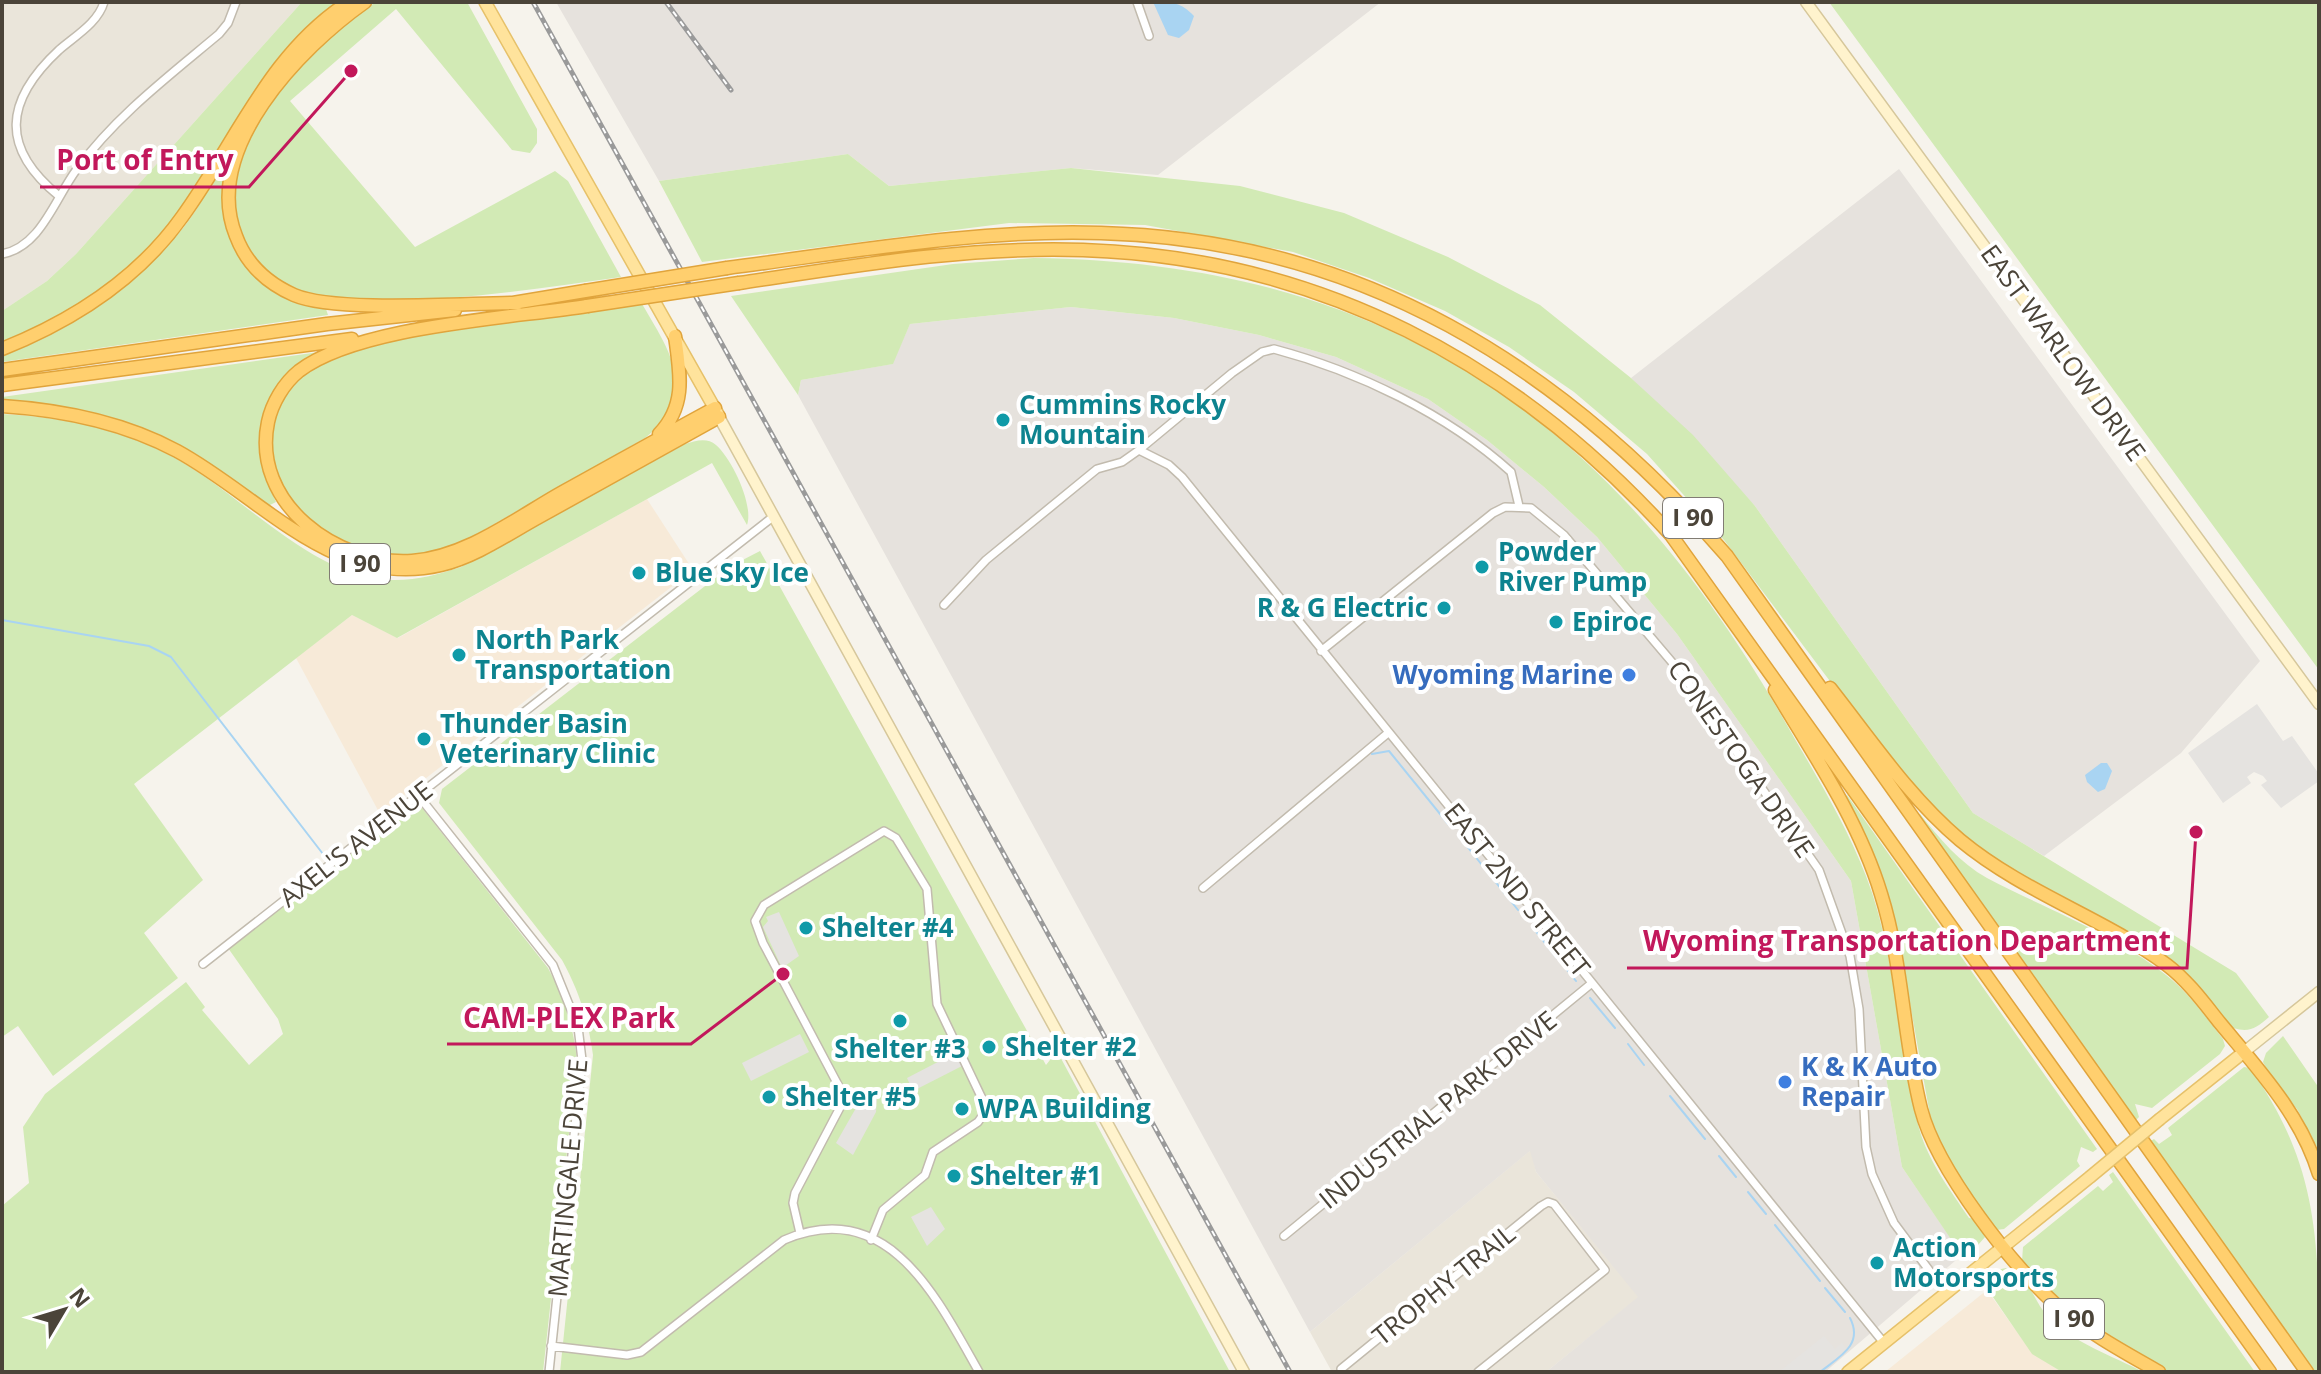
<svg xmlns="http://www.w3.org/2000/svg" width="2321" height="1374" font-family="'Open Sans',sans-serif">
  <rect width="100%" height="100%" fill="#f6f3ec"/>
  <path fill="#eae5da" d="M 2,2 L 302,2 L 76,254 L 47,281 L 2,311 Z
    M 1531,1150 L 1536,1172 L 1639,1297 L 1546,1372 L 1332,1372 L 1310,1332 Z"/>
  <path fill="#f7ead8" d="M 647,499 L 693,570 L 380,814 L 296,658 L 352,615 L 398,638 Z
    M 1987,1290 L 2032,1353 L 2062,1372 L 1885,1372 Z"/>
  <path fill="#e6e2dd" d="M 556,2 L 1381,2 L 1158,175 L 1071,168 L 889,186 L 848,154 L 659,181 Z
    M 1899,169 L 2260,661 L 2181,753 L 2044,856 L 1973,813 L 1755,506 L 1631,378 Z
    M 1071,307 L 1174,318 L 1259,335 L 1336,357 L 1428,399 L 1487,440 L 1544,487 L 1597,537 L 1677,634 L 1851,881 L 1902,1167 L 1962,1255 L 1825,1372 L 1546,1372 L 1638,1297 L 1536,1172 L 1530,1151 L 1310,1332 L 798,395 L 801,380 L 892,364 L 910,324 Z"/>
  <path fill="#d2eab5" d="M 302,2 L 339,2 C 311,25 282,49 262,80 C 237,117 220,160 193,196 C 141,267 84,311 2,344 L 2,311 L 47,281 L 76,254 Z
    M 376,2 L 467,2 L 537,129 L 537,143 L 530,153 L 512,150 L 396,9 L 290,101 L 415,247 L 555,171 L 568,181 L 621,277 C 545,288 469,299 392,301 C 373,301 349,306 331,301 C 175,262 234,128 318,46 C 335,29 356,15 376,2 Z
    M 1829,2 L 2319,2 L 2319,670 Z
    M 231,148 L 234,150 C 211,195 224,255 266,284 C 282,295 306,300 325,306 L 328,315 L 2,362 L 2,354 C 72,333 136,283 183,228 C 202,205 216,174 231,148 Z
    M 848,154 L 889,186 L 1071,168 L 1240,186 L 1344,213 L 1448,257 L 1540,305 L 1631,378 L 1693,435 L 1755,506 L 1973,813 L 2236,973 L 2269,1017 C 2256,1028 2250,1033 2233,1028 L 2184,971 L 2018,878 L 1961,836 L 1914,793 L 1724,540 L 1647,454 L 1574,392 L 1509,347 L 1445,311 L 1369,278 L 1293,252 L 1145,225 L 1009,223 L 702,262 L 659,181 Z
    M 1034,258 C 1382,262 1608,415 1780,713 C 1810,766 1844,819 1866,876 C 1898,959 1896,1045 1919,1128 C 1928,1161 1950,1190 1969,1218 L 1977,1219 L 1985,1237 L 1965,1260 L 1902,1167 L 1851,881 L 1677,634 L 1597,537 L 1544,487 L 1487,440 L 1428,399 L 1336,357 L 1259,335 L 1174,318 L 1071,307 L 910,324 L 893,364 L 801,380 L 798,395 L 731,296 L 953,264 Z
    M 642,304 C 671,353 700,395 645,438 L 468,539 C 437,552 401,562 368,553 C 308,536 248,470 279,406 C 286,392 295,377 309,369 C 354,342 410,336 461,329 C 522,319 582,312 642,304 Z
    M 326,351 C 270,389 246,439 276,502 L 268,506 L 219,470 L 82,411 L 2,401 L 2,397 Z
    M 2,414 C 62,417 119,428 173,457 C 241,493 316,582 395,580 C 419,580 439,574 461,567 L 685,444 C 695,441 707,437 716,445 C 732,459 754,505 747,525 L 712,463 L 397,638 L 352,615 L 134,784 L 203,880 L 144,933 L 178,978 L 53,1076 L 18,1026 L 2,1037 Z
    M 760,551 L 1046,1065 L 1057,1051 L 1230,1372 L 560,1372 L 593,1055 C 588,1019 579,991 562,960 L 439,803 L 442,789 L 731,566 Z
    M 1847,795 L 2097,1149 L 2093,1152 L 2081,1147 L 2077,1161 L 2080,1166 L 2004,1229 L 1996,1230 L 1961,1183 L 1932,1126 L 1900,948 L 1843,799 Z
    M 413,803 L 419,804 L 548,968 C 564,998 573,1025 577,1059 L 543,1372 L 2,1372 L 2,1206 L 29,1183 L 23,1127 L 45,1094 L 186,982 L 205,1007 L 202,1010 L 249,1065 L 283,1034 L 278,1019 L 228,948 Z
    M 1920,814 C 1939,838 1960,863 1987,878 C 2046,909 2113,933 2166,975 C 2189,993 2205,1016 2223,1039 L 2225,1046 L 2220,1054 L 2152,1108 L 2135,1104 L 2139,1117 L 2135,1121 L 1918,816 Z
    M 2283,1036 L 2319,1088 L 2319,1151 L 2297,1109 L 2274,1083 L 2263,1062 L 2266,1053 Z
    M 2244,1067 L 2250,1068 C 2321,1168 2319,1247 2319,1372 L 2312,1372 L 2149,1142 L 2154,1139 L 2159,1144 L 2172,1135 L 2168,1128 Z
    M 2113,1172 L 2255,1372 L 2167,1372 L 2101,1336 L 2064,1307 L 2022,1261 L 2023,1247 L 2098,1186 L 2103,1191 L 2113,1182 L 2109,1175 Z
    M 2006,1268 C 2032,1278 2033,1302 2050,1319 C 2074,1343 2113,1356 2143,1372 L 2062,1372 L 2032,1354 L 1982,1281 L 1992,1271 Z"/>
  <path fill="#e5e3e0" d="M 2257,704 L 2283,741 L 2292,736 L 2319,774 L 2319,781 L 2281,808 L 2261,785 L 2267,781 L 2263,776 L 2254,772 L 2247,777 L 2251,783 L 2223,803 L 2188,753 Z
    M 779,912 L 799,956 L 782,968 L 763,927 L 768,921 L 766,917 Z
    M 800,1034 L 809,1052 L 751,1081 L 742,1063 Z
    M 957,1052 L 964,1065 L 913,1091 L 907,1078 Z
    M 864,1094 L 877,1097 L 876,1112 L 853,1155 L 836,1143 Z
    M 931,1207 L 945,1229 L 927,1246 L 911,1217 Z
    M 1824,1336 L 1835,1349 L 1842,1343 L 1847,1350 L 1820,1372 L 1779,1372 Z"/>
  <path fill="#a9d4f2" d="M 1153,2 C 1172,2 1181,2 1194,16 L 1189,30 L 1179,38 L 1168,35 Z
    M 2101,763 L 2107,763 L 2112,771 L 2105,789 L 2098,792 L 2087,782 L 2085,775 Z"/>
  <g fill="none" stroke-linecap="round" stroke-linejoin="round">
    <path stroke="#a9d4f2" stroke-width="2" d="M 2,620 L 149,646 L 171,657 L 323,854
      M 1372,754 L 1389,751 L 1449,825
      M 1462,840 L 1518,910
      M 1534,929 L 1556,957
      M 1564,966 L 1576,981
      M 1590,998 L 1615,1028
      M 1628,1044 L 1644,1065
      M 1670,1096 L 1705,1139
      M 1719,1156 L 1736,1177
      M 1748,1192 L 1766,1214
      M 1775,1225 L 1820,1281
      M 1825,1288 L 1845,1312
      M 1820,1372 C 1839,1357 1864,1345 1850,1318"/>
    <g stroke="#c2bbae" stroke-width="10">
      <path id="street" d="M 1137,2 L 1149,36
        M 59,196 C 0,148 4,101 59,50 C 75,36 98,23 104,2
        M 2,254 C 41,247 55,198 77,169 C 116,116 169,76 219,34 L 228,23 L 236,2
        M 1139,450 L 1169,465 L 1182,477 L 1884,1343
        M 944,605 L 986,560 L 1097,469 L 1122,462 L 1139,450 L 1232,373 L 1262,352 L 1274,349 C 1357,371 1447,414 1511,472 L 1519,506
        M 1321,651 L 1493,513 L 1505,507 L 1531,508 L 1564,535 L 1682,674 L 1819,870 L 1850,956 L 1859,1009 L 1866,1147 L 1872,1174 L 1894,1223 L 1946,1293
        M 418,795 L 553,965 L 578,1027 L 582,1060 L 549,1372
        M 1203,888 L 1388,733
        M 203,964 L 774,516
        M 800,1233 L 793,1203 L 795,1193 L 845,1098 L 763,943 L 755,921 L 764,905 L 884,831 L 896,838 L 927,889 L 937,1004 L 987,1109 L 978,1122 L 933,1152 L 925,1175 L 883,1210 L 871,1240
        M 1284,1236 L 1592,983
        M 551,1346 L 627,1355 L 641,1352 L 784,1240 C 888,1195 937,1298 979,1372
        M 1342,1372 L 1341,1369 L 1541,1206 L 1548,1202 L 1554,1204 L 1605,1270 L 1478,1372"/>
    </g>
    <g stroke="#d6c79b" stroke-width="13">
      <path id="secondary" d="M 1806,2 L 2319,704
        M 719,417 L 1244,1372
        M 2244,1052 L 2319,992"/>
    </g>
    <g stroke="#e6c16a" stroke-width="14">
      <path id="primary" d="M 485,2 L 719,416
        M 2160,1119 L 2244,1052
        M 1848,1372 L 2090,1177"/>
    </g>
    <g stroke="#e0a43c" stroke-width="15">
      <path id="highway" d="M 365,2 C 300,48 201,149 236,236 C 246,263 267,283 294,295 C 336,313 467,303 518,303
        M 727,268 C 851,252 976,229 1101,233 C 1360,240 1561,365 1727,556 L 2307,1372
        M 739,283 C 853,266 967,246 1083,250 C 1319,258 1515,362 1671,535 L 2270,1372
        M 513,303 L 585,291
        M 587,306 C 511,318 358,326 299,371 C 284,383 272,403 268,422 C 251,503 337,566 412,561 C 466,557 515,519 561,493 C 612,465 663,436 715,408
        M 2,349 C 72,321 137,280 182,217 C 236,143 269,53 349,2
        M 2,370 L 327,324 L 455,310
        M 2,385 L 352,339
        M 2,406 C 63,410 123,422 177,451 C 262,497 334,590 441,565 C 475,557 508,534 539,517 C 599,484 659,450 719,417
        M 659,434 C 687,405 680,373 675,336
        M 1830,688 C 1871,740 1909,797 1960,840 C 2024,893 2102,917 2167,965 C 2188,981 2204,1003 2220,1023 C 2259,1070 2301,1115 2319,1174
        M 1775,690 C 1814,755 1859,821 1881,894 C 1903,964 1903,1038 1921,1109 C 1936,1168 2014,1270 2062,1310 C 2092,1335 2126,1353 2159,1372"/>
    </g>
    <use href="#street" stroke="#fff" stroke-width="7"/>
    <use href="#secondary" stroke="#fff3cd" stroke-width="10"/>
    <use href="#primary" stroke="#ffe39c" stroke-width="11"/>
    <use href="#highway" stroke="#ffcf6e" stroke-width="12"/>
    <g stroke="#9a9a9a" stroke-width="5">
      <path id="rail" d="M 533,2 L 1290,1372
        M 666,2 L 731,90"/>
    </g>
    <use href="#rail" stroke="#fff" stroke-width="2" stroke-dasharray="6" stroke-linecap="butt"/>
    <g stroke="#e6c16a" stroke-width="14" stroke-linecap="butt">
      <path id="primary-bridge" d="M 2090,1177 L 2160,1119"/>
    </g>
    <g stroke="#e0a43c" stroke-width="15" stroke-linecap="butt">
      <path id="highway-bridge" d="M 585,291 L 727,268
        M 587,306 L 739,283"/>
    </g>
    <use href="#primary-bridge" stroke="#ffe39c" stroke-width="11"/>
    <use href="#highway-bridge" stroke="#ffcf6e" stroke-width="12"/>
  </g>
  <g fill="#0f9aa8" stroke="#fff" stroke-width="3">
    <circle cx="1003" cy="420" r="8"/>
    <circle cx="1482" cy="567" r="8"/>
    <circle cx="639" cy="573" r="8"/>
    <circle cx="1444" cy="608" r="8"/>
    <circle cx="1556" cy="622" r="8"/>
    <circle cx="459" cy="655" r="8"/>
    <circle cx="424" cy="739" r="8"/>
    <circle cx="806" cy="928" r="8"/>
    <circle cx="900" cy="1021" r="8"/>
    <circle cx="989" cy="1047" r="8"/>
    <circle cx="769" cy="1097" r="8"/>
    <circle cx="962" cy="1109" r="8"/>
    <circle cx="954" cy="1176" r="8"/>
    <circle cx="1877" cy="1263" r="8"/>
  </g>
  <g fill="#3f7fe0" stroke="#fff" stroke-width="3">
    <circle cx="1629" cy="675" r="8"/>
    <circle cx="1785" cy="1082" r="8"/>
  </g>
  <g text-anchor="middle" stroke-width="8" stroke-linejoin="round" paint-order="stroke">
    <g fill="#fff" stroke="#817c74" stroke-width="2">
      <rect x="1663" y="498" width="60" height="40" rx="6"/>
      <rect x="330" y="544" width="60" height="40" rx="6"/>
      <rect x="2044" y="1299" width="60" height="40" rx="6"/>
    </g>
    <g font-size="24" font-weight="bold" fill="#4b4439">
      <text x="1693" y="526">I 90</text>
      <text x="360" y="572">I 90</text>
      <text x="2074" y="1327">I 90</text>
    </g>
    <g font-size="26" fill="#4b4439" stroke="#fff">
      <text transform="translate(2063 353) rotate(54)" y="9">EAST WARLOW DRIVE</text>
      <text transform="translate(1741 759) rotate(55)" y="9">CONESTOGA DRIVE</text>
      <text transform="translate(356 844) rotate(-38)" y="9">AXEL'S AVENUE</text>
      <text transform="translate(1517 890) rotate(51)" y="9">EAST 2ND STREET</text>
      <text transform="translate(1438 1110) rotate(-39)" y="9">INDUSTRIAL PARK DRIVE</text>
      <text transform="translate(568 1178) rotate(-85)" y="9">MARTINGALE DRIVE</text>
      <text transform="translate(1444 1285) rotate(-39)" y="9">TROPHY TRAIL</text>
    </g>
    <g font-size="26" font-weight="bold" fill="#0d838f" stroke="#fff" text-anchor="start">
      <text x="1019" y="414">Cummins Rocky<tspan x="1019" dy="30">Mountain</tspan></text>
      <text x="1498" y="561">Powder<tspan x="1498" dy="30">River Pump</tspan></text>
      <text x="655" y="582">Blue Sky Ice</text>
      <text x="1428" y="617" text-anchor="end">R &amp; G Electric</text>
      <text x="1572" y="631">Epiroc</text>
      <text x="475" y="649">North Park<tspan x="475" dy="30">Transportation</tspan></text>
      <text x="440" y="733">Thunder Basin<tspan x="440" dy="30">Veterinary Clinic</tspan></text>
      <text x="822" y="937">Shelter #4</text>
      <text x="1005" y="1056">Shelter #2</text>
      <text x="900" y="1058" text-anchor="middle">Shelter #3</text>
      <text x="785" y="1106">Shelter #5</text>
      <text x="978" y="1118">WPA Building</text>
      <text x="970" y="1185">Shelter #1</text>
      <text x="1893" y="1257">Action<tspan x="1893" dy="30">Motorsports</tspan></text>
    </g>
    <g font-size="26" font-weight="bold" fill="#366cbe" stroke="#fff" text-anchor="end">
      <text x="1613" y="684">Wyoming Marine</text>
      <text x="1801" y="1076" text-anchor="start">K &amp; K Auto<tspan x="1801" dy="30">Repair</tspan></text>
    </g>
  </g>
  <path fill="none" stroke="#c2185b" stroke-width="3" d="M351 71L249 187H40M2196 832L2187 968H1627M783 974L691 1044H447"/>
  <g fill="#c2185b" stroke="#fff" stroke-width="3">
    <circle cx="351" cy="71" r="8"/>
    <circle cx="2196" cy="832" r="8"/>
    <circle cx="783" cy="974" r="8"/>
  </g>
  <g font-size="28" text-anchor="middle" font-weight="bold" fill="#c2185b" stroke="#fff" stroke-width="8" stroke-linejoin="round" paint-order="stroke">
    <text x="145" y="170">Port of Entry</text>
    <text x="1907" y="951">Wyoming Transportation Department</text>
    <text x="569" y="1028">CAM-PLEX Park</text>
  </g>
  <rect width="2321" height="1374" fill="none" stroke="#4b4439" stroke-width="8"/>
  <g transform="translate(64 1310) rotate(52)" stroke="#ffffff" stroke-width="6" paint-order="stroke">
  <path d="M0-6L14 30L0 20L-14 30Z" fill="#4b4439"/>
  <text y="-12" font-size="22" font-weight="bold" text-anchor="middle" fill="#4b4439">N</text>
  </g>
</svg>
